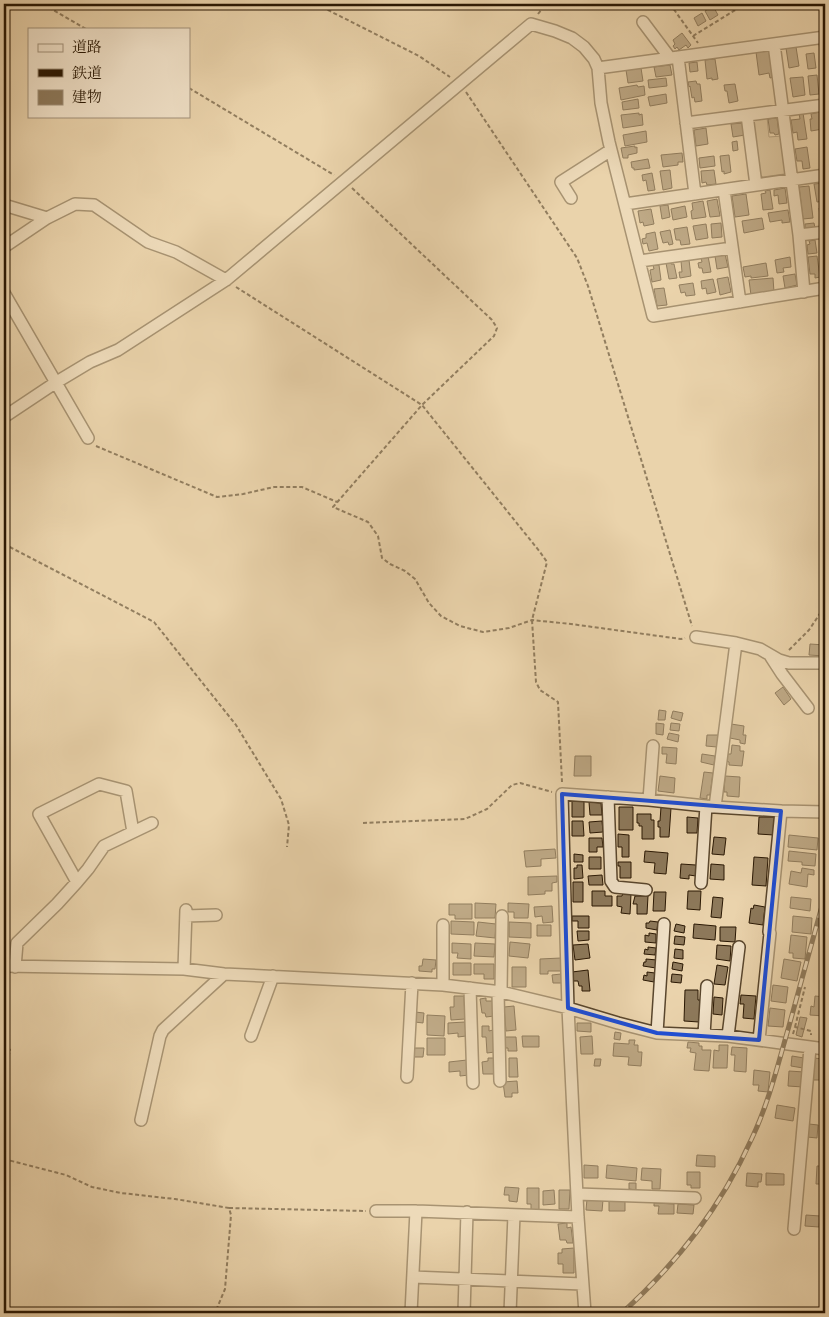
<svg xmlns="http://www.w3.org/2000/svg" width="829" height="1317" font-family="Cardo,'Noto Serif JP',serif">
  <rect width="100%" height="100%" fill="#ead3ac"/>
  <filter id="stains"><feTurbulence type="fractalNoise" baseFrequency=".004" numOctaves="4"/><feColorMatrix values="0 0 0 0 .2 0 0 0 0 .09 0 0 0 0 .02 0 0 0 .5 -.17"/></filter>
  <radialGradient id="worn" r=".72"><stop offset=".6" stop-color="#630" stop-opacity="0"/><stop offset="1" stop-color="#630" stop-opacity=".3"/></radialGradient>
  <path fill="#c9b38f" stroke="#796549" d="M 767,117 L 769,137 L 782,136 L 787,171 L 784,174 L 763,177 L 758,173 L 752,120 Z"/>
  <path fill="#8d795b" stroke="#291703" d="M 713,6 L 718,15 L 710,20 L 705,11 Z
    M 702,13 L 706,21 L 698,26 L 694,18 Z
    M 682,33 L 691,45 L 688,48 L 686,45 L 679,50 L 677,47 L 675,49 L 673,46 L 675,44 L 673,40 Z
    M 819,43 L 825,43 L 825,66 L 822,67 Z
    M 796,47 L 799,66 L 789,68 L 786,48 Z
    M 770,50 L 774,77 L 770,78 L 769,73 L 759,75 L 756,52 Z
    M 814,53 L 816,68 L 808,69 L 806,54 Z
    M 715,59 L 718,79 L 712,80 L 712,78 L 707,79 L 705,60 Z
    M 697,62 L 698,71 L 690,72 L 689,63 Z
    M 670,65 L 672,75 L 656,77 L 654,67 Z
    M 641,68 L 643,81 L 628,83 L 626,70 Z
    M 817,75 L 819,94 L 810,95 L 808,76 Z
    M 803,77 L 805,95 L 793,97 L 790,78 Z
    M 666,78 L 667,86 L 649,88 L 648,80 Z
    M 696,81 L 697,84 L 700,84 L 702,101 L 695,102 L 694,97 L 692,98 L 690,86 L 689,87 L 688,82 Z
    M 735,84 L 738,101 L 729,103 L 727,91 L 725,91 L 724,85 Z
    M 637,85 L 638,87 L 644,86 L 645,95 L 621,100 L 619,88 Z
    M 666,94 L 667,103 L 650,106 L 648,97 Z
    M 638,99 L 639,108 L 623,110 L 622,102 Z
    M 820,112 L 823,129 L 811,131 L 810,119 L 812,119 L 811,114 Z
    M 639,113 L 639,115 L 642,114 L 643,125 L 623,128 L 621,115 Z
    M 799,113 L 803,113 L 807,139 L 798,140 L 797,132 L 793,133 L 791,120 L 800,119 Z
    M 777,118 L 779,134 L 775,135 L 774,133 L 770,133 L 768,119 Z
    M 743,123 L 745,135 L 733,137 L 731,124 Z
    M 706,128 L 708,144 L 696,146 L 694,130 Z
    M 646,131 L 647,142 L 625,146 L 623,135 Z
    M 737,141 L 738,150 L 733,151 L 732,142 Z
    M 635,146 L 635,148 L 637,147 L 637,153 L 628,155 L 628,158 L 623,158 L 621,148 Z
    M 807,147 L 810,168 L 803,169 L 802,161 L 797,161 L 795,149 Z
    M 682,153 L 683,162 L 678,162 L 678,165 L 663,167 L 661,155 Z
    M 729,155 L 731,172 L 724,174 L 724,171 L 722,172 L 720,156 Z
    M 714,156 L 715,166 L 700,168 L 699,158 Z
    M 648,159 L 650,168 L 634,170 L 634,168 L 632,168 L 631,162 Z
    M 670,170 L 672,188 L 663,190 L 660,171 Z
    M 714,170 L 716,184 L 707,185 L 706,182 L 702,183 L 701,171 Z
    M 652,173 L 655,190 L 648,191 L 646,180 L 643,181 L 642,175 Z
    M 824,183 L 825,201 L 817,202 L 814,184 Z
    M 809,186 L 813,218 L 803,219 L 799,187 Z
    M 785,188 L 787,203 L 779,204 L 778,195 L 774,196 L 774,190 Z
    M 770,190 L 773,209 L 763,210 L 761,194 L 766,193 L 765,191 Z
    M 746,194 L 749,215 L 735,217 L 732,196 Z
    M 717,199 L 720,216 L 710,217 L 707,201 Z
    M 703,201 L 706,217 L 692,219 L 691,211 L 693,210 L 692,203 Z
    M 668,205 L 670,217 L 662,219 L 660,206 Z
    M 685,206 L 687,217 L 673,220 L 671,209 Z
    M 825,207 L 825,224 L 821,224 L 819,208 Z
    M 651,209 L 654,224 L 644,226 L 643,222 L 640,223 L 638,211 Z
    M 788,210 L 790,222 L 782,223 L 782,220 L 770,222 L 768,213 Z
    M 762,218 L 764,229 L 744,233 L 742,221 Z
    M 721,223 L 722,237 L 712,238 L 711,224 Z
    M 814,223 L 815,228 L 805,229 L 805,224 Z
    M 706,224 L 708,238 L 696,240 L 693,226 Z
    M 687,227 L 690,244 L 681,245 L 680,240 L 676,240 L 674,229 Z
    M 670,230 L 673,244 L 669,245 L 668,242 L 663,243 L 660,232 Z
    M 655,232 L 658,249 L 649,251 L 647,243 L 643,244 L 642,239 L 646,238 L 646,234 Z
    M 815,240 L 817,253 L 808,254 L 807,245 L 810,244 L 809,241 Z
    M 824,240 L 825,240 L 825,256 L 822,256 L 821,244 L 825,244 Z
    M 725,254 L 728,267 L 717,269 L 715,256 Z
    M 708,256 L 711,272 L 703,273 L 702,268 L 699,268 L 698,263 L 702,262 L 701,258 Z
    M 817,256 L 820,277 L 815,278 L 815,274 L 810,274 L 808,257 Z
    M 790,257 L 791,267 L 783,268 L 784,272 L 777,273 L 775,260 Z
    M 689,260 L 691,276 L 680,278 L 679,272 L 682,272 L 681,261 Z
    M 671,262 L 671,264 L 674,264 L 677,278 L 669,279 L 666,263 Z
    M 766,263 L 768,276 L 751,278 L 751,276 L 745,277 L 743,267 Z
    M 653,265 L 659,265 L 661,280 L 652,282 L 650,270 L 654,269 Z
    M 795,274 L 797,285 L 785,288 L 783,276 Z
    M 728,277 L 731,292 L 720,295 L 717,279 Z
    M 773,278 L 774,292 L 751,295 L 749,280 Z
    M 713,279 L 716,292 L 707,294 L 706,288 L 702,289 L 701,281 Z
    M 693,283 L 695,295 L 686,296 L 685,292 L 681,293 L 679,285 Z
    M 664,288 L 667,305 L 657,306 L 654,289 Z
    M 810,644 L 825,645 L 825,656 L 809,655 Z
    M 783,687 L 791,699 L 784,705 L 775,693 Z
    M 659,710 L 666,711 L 665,720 L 658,720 Z
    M 673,711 L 683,713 L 681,721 L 671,718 Z
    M 656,723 L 664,724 L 663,735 L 656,734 Z
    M 671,723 L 680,724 L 679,731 L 670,730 Z
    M 731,724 L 744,726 L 743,735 L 746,735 L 745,744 L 740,743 L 740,740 L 730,738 Z
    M 669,733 L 679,735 L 678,742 L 667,739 Z
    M 707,735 L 718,735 L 717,747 L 706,746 Z
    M 732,745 L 740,746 L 740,751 L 744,751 L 742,766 L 729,765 L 729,762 L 726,761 L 727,754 L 731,754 Z
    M 662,747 L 677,748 L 676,764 L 666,763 L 667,754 L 662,754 Z
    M 702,754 L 715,756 L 714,765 L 701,762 Z
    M 575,756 L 591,756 L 591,776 L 574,776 Z
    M 704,772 L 713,773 L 710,795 L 707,795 L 707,799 L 700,798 Z
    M 660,776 L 675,778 L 674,793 L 658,791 Z
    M 725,776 L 740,777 L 739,797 L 727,796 L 727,792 L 724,792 Z
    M 572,801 L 584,801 L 584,817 L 572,817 Z
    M 589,802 L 601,803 L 602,815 L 590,815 Z
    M 619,807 L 633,807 L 633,830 L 619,830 Z
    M 661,807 L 671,808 L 669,837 L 660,837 L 660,827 L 658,827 L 658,821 L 660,821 Z
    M 637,814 L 651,814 L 651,820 L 654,820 L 654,839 L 642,839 L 642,826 L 639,826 L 639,823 L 637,823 Z
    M 687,817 L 698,818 L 697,833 L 687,833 Z
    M 759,817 L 775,817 L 774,835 L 758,834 Z
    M 572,821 L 583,821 L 584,836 L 572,836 Z
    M 602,821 L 603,832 L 590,833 L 589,822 Z
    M 618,834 L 629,835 L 629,857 L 622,857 L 622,847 L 618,847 Z
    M 789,835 L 818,838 L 817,850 L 788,847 Z
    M 714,837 L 726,838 L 724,855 L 712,854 Z
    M 589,838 L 602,838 L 603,847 L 597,847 L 597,852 L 589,852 Z
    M 555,849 L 556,858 L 541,859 L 541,866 L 526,867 L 524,851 Z
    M 645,851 L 668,853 L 666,874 L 654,873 L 655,863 L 644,862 Z
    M 789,851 L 816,854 L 815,866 L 802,865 L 802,862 L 788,861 Z
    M 574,854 L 583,855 L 583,862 L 574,862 Z
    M 589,857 L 601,857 L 601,869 L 589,869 Z
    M 754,857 L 768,858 L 766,886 L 752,885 Z
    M 618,862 L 631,862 L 631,878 L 620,878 L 620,866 L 618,866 Z
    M 681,864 L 696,865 L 696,876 L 689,875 L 689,879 L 680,878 Z
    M 711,864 L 724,865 L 724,880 L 710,879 Z
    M 577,865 L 582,865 L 583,878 L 574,879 L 574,868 L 577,868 Z
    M 802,868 L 814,870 L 814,875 L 808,874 L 807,887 L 789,884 L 791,871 L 801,873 Z
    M 602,875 L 603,885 L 589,885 L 588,876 Z
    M 557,876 L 557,882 L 552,883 L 552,891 L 545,891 L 545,894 L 528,895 L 528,877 Z
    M 573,882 L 583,882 L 583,902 L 573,902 Z
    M 592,891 L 605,891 L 605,896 L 612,896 L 612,906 L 592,906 Z
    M 688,891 L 701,891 L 700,910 L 687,909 Z
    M 654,892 L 666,892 L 665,911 L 653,911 Z
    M 623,893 L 631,894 L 630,914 L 621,913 L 622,907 L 617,906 L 617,896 L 622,896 Z
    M 635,896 L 648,896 L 647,914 L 637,914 L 637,904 L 633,904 Z
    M 713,897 L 723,898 L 721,918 L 711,917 Z
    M 791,897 L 811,899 L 810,911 L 790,908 Z
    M 475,903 L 496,904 L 495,918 L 475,918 Z
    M 508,903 L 529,904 L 528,918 L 514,918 L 514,912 L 508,912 Z
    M 449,904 L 472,904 L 472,919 L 455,919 L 455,915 L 449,915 Z
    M 754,905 L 765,907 L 763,925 L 749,923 L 751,908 L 753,909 Z
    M 552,906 L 553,922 L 543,923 L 542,916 L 535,917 L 534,907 Z
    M 572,916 L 589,916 L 589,928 L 578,928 L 578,921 L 572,921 Z
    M 793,916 L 812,918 L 811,934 L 792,932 Z
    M 451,921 L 474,922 L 474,935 L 451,934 Z
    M 650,921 L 658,922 L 657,930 L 646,928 L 646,923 L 649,923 Z
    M 478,922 L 496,924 L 495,938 L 476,936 Z
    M 509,922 L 531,923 L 531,938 L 509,937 Z
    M 676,924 L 685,926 L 684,933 L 674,931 Z
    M 694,924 L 716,926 L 715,940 L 693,938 Z
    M 537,925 L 551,925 L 551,936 L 537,936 Z
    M 720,927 L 736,927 L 735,942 L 720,941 Z
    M 577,931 L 589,931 L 589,940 L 578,941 Z
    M 649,933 L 656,934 L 656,943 L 645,942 L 645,935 L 649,936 Z
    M 791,935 L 807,937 L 805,959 L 793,958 L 793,953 L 789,953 Z
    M 675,936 L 685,937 L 684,945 L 674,944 Z
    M 510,942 L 530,944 L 528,958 L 509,956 Z
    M 452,943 L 471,944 L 471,959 L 457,958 L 458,953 L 452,953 Z
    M 475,943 L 495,944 L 494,957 L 474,956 Z
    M 588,944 L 590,958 L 575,960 L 573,945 Z
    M 717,945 L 731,946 L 730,961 L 716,959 Z
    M 648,947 L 656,948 L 655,955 L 644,954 L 645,949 L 648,950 Z
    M 675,949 L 683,950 L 683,959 L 674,958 Z
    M 561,958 L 561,971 L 548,971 L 548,974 L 540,974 L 540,959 Z
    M 423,959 L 436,960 L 435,969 L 432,969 L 432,972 L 419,971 L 419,966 L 422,966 Z
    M 646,959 L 657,960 L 656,968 L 643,966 L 644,962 L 646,962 Z
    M 784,959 L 801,962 L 797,981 L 781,978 Z
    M 673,962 L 683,964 L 682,971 L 672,969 Z
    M 453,963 L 471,963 L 471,975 L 453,975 Z
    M 474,964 L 494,964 L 494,979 L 484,979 L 484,974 L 474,974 Z
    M 717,965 L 728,967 L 725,985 L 714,984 Z
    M 512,967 L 526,967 L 526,987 L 512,987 Z
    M 588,970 L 590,991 L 582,991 L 582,986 L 579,986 L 578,981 L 573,981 L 572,972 Z
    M 647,972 L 655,973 L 654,982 L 643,980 L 644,975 L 647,976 Z
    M 561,974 L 562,983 L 553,983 L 552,975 Z
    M 672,974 L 682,975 L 681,983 L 671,982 Z
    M 773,985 L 788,987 L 786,1003 L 771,1001 Z
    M 685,990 L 698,990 L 698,1000 L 700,1000 L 699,1022 L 684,1021 Z
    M 741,995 L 756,996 L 754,1019 L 743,1018 L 744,1004 L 740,1004 Z
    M 454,996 L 464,996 L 465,1019 L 451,1020 L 450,1007 L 454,1007 Z
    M 815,996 L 825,997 L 824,1016 L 810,1015 L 811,1006 L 814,1007 Z
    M 714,997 L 723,998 L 722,1015 L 713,1014 Z
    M 486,998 L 486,1001 L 493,1001 L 494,1016 L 486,1017 L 485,1013 L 482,1013 L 480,999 Z
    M 514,1006 L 516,1030 L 506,1031 L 504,1007 Z
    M 770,1008 L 785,1010 L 783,1027 L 768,1026 Z
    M 415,1012 L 424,1013 L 423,1023 L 415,1022 Z
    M 427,1015 L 445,1016 L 444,1036 L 427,1035 Z
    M 800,1017 L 807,1018 L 802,1037 L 796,1035 Z
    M 465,1022 L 466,1036 L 458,1037 L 458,1033 L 448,1034 L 448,1023 Z
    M 577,1023 L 591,1023 L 591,1032 L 577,1031 Z
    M 482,1026 L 489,1026 L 489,1031 L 493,1030 L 495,1052 L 487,1053 L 486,1037 L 482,1037 Z
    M 615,1032 L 621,1033 L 620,1040 L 614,1039 Z
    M 522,1036 L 539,1036 L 539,1047 L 523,1047 Z
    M 592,1036 L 593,1054 L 581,1054 L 580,1037 Z
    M 504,1037 L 516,1037 L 517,1051 L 508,1051 L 508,1048 L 505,1048 Z
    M 427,1038 L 445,1038 L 445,1055 L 427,1055 Z
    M 629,1040 L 635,1040 L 634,1045 L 638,1045 L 638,1052 L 642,1052 L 641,1066 L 628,1065 L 629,1057 L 613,1056 L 614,1043 L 629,1044 Z
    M 688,1042 L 699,1043 L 699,1046 L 702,1046 L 702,1050 L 711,1050 L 709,1071 L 694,1070 L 696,1053 L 690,1052 L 691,1048 L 687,1048 Z
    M 719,1045 L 728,1045 L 727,1068 L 713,1068 L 714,1050 L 719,1051 Z
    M 732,1047 L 747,1048 L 746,1072 L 734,1071 L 735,1055 L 731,1055 Z
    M 413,1048 L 424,1048 L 423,1057 L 413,1057 Z
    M 792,1056 L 804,1058 L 803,1068 L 791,1066 Z
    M 488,1058 L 494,1058 L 494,1074 L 483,1074 L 482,1062 L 488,1061 Z
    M 509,1058 L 517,1058 L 518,1077 L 509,1077 Z
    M 814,1058 L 823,1059 L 821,1080 L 812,1080 Z
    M 595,1059 L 601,1059 L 600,1066 L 594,1066 Z
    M 467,1060 L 469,1075 L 460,1076 L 460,1071 L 449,1072 L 449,1062 Z
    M 754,1070 L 770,1072 L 768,1092 L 758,1091 L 759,1085 L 753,1085 Z
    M 789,1071 L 804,1072 L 803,1087 L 788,1086 Z
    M 517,1081 L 518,1093 L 512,1093 L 512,1097 L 505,1097 L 503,1082 Z
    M 777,1105 L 795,1108 L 793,1121 L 775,1118 Z
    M 809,1124 L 818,1125 L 817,1138 L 807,1137 Z
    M 697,1155 L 715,1156 L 715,1167 L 696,1166 Z
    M 584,1165 L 598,1166 L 598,1178 L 584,1178 Z
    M 607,1165 L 637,1168 L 636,1181 L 606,1178 Z
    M 817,1166 L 825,1166 L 825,1184 L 816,1184 Z
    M 642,1168 L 661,1169 L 660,1189 L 652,1189 L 652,1181 L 641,1180 Z
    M 687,1172 L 700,1172 L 700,1188 L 691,1188 L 691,1185 L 687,1185 Z
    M 747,1173 L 762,1174 L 761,1182 L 758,1182 L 758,1187 L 746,1186 Z
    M 766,1173 L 784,1174 L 784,1185 L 766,1185 Z
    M 629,1183 L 636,1183 L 636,1190 L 629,1189 Z
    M 505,1187 L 519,1188 L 517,1202 L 509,1201 L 509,1195 L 504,1195 Z
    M 527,1188 L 539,1188 L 539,1211 L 531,1211 L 531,1204 L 527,1204 Z
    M 554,1190 L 555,1204 L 543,1205 L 543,1191 Z
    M 559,1190 L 570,1190 L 569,1209 L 559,1209 Z
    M 587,1199 L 603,1200 L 602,1211 L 586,1210 Z
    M 609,1201 L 625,1201 L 625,1211 L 609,1211 Z
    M 654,1203 L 674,1204 L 674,1214 L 658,1214 L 659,1206 L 654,1206 Z
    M 678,1204 L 694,1205 L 693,1214 L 677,1213 Z
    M 806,1215 L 820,1216 L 819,1227 L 805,1226 Z
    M 567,1223 L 567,1228 L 571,1227 L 573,1243 L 567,1243 L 566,1240 L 560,1240 L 558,1224 Z
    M 574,1248 L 574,1273 L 563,1273 L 563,1264 L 558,1264 L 558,1253 L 562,1253 L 562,1249 Z"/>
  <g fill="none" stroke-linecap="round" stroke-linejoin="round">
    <g stroke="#59462d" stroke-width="14">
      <path id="minor" d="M 643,22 L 670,58
        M 774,44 L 799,235 L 804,292
        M 678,57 L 695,194
        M 598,68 L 825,37
        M 747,115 L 756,185
        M 686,123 L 825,105
        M 724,190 L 740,302
        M 571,198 L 561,182 L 611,150
        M 625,204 L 825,175
        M 4,205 L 47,218
        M 799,235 L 825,232
        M 4,247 L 47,218 L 75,204 L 94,205 L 148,242 L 176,252 L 226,280
        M 640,261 L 732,248
        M 4,293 L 88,438
        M 4,417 L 55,383 L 90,362 L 118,350 L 226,280 L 531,24 L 555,31 L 572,38 L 584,47 L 594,59 L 598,68 L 601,103 L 609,142 L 653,316 L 825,288
        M 696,637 L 736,643 L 760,649 L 779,660 L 789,663 L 825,663
        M 771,657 L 782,674 L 808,708
        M 608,797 L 611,881 L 615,887 L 646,890
        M 649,800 L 653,746
        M 715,807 L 736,643
        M 77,882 L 39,814 L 99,784 L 126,791 L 133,832
        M 701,883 L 706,806
        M 186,916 L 216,915
        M 4,966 L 184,969 L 224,974 L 443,985 L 501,992 L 568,1008 L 618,1023 L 657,1033 L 728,1036 L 825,1049
        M 15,967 L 17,943 L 57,904 L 77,882 L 88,869 L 104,846 L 152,823
        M 184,969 L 186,910
        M 443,985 L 443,925
        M 470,988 L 473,1083
        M 498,992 L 500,1081
        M 501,992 L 502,916
        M 657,1033 L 664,924
        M 704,1035 L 707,986
        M 251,1036 L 273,976
        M 728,1036 L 739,947
        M 759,1040 L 770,933 L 769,932 L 781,811
        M 407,1077 L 412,983
        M 141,1120 L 160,1036 L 163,1030 L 224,974
        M 577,1194 L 695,1198
        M 376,1211 L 416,1211 L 578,1217
        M 794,1229 L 810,1048
        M 413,1277 L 582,1284
        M 411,1313 L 416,1211
        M 464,1313 L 467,1212
        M 510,1313 L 514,1215
        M 585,1313 L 578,1217 L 568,1008 L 562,794 L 649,800 L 715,807 L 781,811 L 825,812"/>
    </g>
    <path stroke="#291703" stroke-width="2" stroke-dasharray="4 2.5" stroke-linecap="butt" d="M 43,4 L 86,29
      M 316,4 L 419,56 L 450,77
      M 670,4 L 698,43
      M 538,14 L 546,4
      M 693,36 L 745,4
      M 189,88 L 334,175
      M 466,92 L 577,258 L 588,286 L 692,626
      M 352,188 L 492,320 L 497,328 L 494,336 L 422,405 L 333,507 L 368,522 L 378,536 L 382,558 L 390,564 L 405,571 L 415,579 L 429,603 L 441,616 L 460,626 L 483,632 L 509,628 L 532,620 L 571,624 L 681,639 L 685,638
      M 236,287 L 422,405 L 540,552 L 547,562 L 532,620 L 536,682 L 540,690 L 558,702 L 562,782
      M 96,446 L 217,497 L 243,494 L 274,487 L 302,487 L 337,502
      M 4,544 L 154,622 L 236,725 L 281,799 L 289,825 L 287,847
      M 789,650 L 809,630 L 825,606
      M 363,823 L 465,819 L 487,809 L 512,785 L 520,783 L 552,792
      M 795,1027 L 805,987
      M 793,1034 L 795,1027 L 811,1031 L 811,1035
      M 4,1042 L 10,1050 L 4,1078
      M 4,1159 L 66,1175 L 92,1187 L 121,1193 L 175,1199 L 229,1208 L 231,1215 L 225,1289 L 215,1313
      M 229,1208 L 366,1211"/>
    <use href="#minor" stroke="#f1e2c9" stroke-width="11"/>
    <g stroke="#291703" stroke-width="5">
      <path id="rail" d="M 622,1313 C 678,1262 721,1207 752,1138 C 769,1102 778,1064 789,1026 C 801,982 813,939 825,895"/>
    </g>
    <use href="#rail" stroke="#f1e2c9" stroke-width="3" stroke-dasharray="9" stroke-linecap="butt"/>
  </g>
  <path d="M0 0H829V1317H0ZM 562,794 L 781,811 L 759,1040 L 657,1033 L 568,1008 Z" fill="#ead3ac" fill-opacity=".55" fill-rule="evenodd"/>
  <path fill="none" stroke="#1d4ed8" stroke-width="4" stroke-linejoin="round" d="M 562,794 L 781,811 L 759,1040 L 657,1033 L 568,1008 Z"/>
  <rect width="829" height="1317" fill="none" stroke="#ead3ac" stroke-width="20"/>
  <rect x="5" y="5" width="819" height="1307" fill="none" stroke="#291703" stroke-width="2.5"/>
  <rect x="10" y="10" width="809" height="1297" fill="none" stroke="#291703"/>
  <rect x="28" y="28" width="162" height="90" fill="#f1e2c9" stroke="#a1917a"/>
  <rect x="38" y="44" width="25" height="8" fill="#f1e2c9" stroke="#a1917a"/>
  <text x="72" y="52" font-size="15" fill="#291703">道路</text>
  <rect x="38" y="69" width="25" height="8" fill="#291703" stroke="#a1917a"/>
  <text x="72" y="78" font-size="15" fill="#291703">鉄道</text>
  <rect x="38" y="90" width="25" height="15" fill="#8d795b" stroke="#a1917a"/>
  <text x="72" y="102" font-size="15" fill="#291703">建物</text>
  <rect width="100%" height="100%" filter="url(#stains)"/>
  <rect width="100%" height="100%" fill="url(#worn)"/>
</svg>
